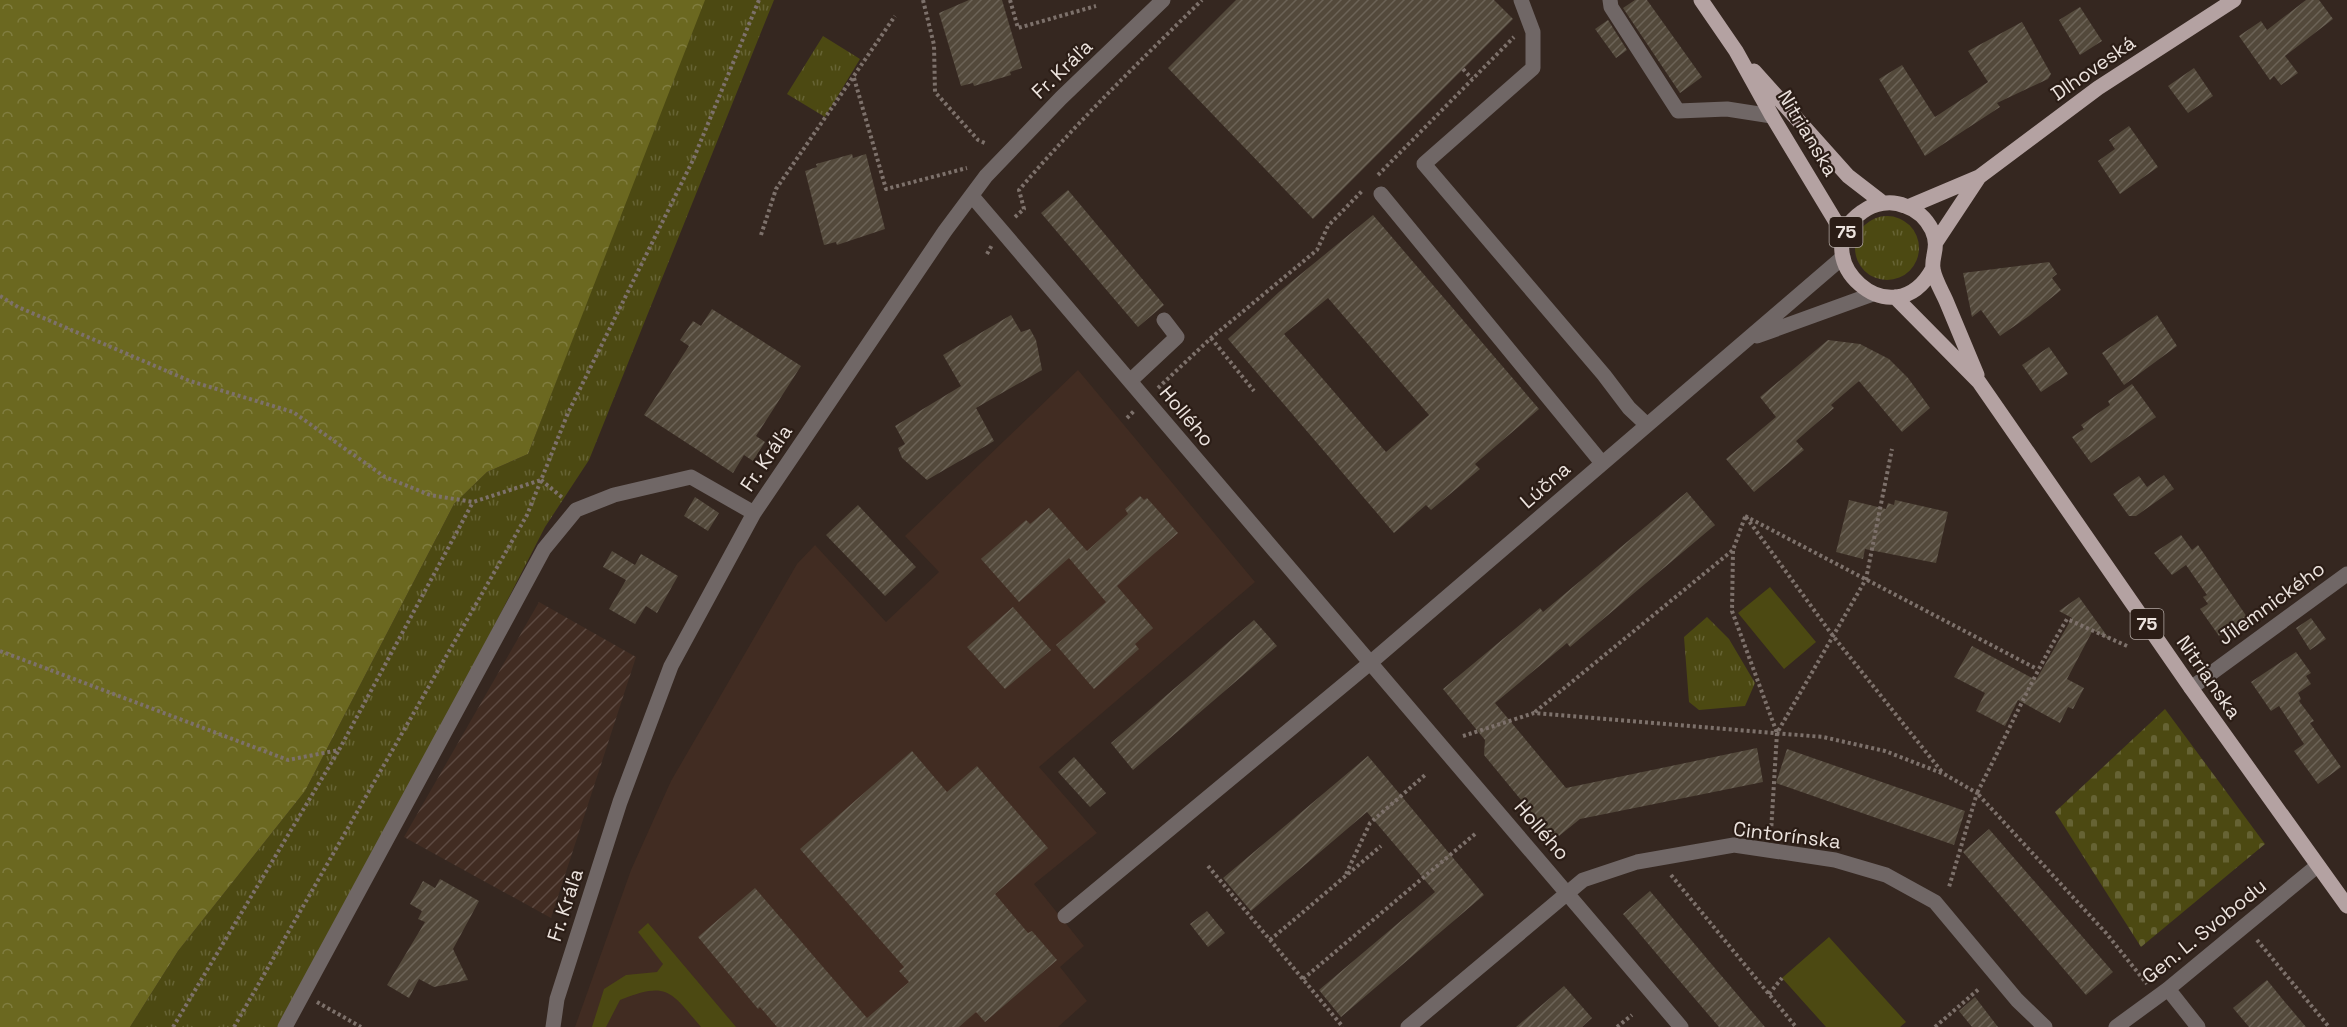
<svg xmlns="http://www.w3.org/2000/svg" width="2347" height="1027" font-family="'Space Grotesk',sans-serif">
  <defs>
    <pattern id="industrial-furrows" width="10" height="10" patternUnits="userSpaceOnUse" patternTransform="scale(1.5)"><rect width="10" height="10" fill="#412c22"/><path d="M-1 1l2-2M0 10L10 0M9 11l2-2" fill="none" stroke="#5d4a42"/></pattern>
    <pattern id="grass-tufts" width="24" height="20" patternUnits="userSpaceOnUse" patternTransform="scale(1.5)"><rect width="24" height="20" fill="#4c4912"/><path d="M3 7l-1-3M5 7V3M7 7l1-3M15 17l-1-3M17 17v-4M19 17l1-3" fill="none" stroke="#666334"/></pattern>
    <pattern id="forest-crowns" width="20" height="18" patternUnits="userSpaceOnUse" patternTransform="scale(1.5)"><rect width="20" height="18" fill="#6b6820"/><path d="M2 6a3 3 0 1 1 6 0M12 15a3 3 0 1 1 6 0" fill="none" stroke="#807d40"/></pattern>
    <pattern id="cemetery-stones" width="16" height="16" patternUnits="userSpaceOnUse" patternTransform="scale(1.5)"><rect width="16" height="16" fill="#4c4912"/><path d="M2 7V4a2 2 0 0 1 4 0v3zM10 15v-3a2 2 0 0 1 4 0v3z" fill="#666334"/></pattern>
    <pattern id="building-hatch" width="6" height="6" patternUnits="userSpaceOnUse" patternTransform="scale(1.5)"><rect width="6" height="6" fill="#53493b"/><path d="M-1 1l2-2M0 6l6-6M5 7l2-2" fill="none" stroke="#6c6357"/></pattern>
  </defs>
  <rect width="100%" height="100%" fill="#352720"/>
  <path fill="#412c22" d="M 1078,370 L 1255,582 L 1039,767 L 1097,833 L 1034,884 L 1084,946 L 1060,967 L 1087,1001 L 1058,1027 L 575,1027 L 631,870 L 671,781 L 797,564 L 815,545 L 886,622 L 939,572 L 905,536 Z"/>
  <path fill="url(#industrial-furrows)" d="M 539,602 L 636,657 L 551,918 L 404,837 Z"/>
  <path fill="url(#grass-tufts)" d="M 703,0 L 774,0 L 589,460 L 545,527 L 291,1021 L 288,1027 L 130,1027 L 178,951 L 305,791 L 454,504 L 487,472 L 528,454 Z
    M 823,36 L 860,59 L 825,117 L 787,94 Z
    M1855 248a32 32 0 1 1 64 0a32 32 0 1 1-64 0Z
    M 1707,617 L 1729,639 L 1755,683 L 1745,706 L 1699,710 L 1689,702 L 1684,637 Z"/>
  <path fill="url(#forest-crowns)" d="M 0,0 L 705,0 L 528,454 L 487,472 L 454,504 L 305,791 L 178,951 L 130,1027 L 0,1027 Z"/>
  <path fill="url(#cemetery-stones)" d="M 2165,709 L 2265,844 L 2141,947 L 2055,812 Z"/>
  <path fill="#4c4912" d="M 1770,587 L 1816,642 L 1784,669 L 1738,613 Z
    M 648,923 L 736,1027 L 701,1027 C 670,991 668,981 620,1000 L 606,1027 L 592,1027 L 604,989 L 626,975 L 657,972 L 663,964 L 638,932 Z
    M 1829,937 L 1906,1022 L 1900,1027 L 1826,1027 L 1782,978 Z"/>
  <path fill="url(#building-hatch)" fill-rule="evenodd" d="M 969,0 L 1002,0 L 1022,68 L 1010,72 L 1011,75 L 974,86 L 973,83 L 961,86 L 939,13 Z
    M 1236,0 L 1494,0 L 1513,19 L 1313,219 L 1168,68 Z
    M 1635,0 L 1647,0 L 1702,77 L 1680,93 L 1623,8 Z
    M 2306,0 L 2319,0 L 2333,19 L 2285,56 L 2298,73 L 2281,85 L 2274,76 L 2270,80 L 2239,36 L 2261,21 L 2267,30 Z
    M 2080,7 L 2102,41 L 2080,55 L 2059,20 Z
    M 1608,20 L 1627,50 L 1616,58 L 1595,29 Z
    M 2022,22 L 2051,74 L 2048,79 L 1997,103 L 2000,107 L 1925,156 L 1879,79 L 1902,65 L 1935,117 L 1988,82 L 1968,51 Z
    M 2194,68 L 2213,96 L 2188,113 L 2168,86 Z
    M 2129,126 L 2158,167 L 2120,194 L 2098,161 L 2115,149 L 2109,140 Z
    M 852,154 L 853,158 L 866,154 L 885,229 L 837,245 L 836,242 L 824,245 L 805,171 L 817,167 L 816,164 Z
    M 1068,190 L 1164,305 L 1138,327 L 1041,213 Z
    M 1373,215 L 1539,409 L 1475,464 L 1480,469 L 1431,510 L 1426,505 L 1394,533 L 1228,339 L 1279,292 ZM 1328,298 L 1429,415 L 1386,452 L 1284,334 Z
    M 2049,262 L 2057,274 L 2052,278 L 2061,290 L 2029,316 L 2000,336 L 1981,310 L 1972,317 L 1963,273 Z
    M 712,309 L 801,366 L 756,436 L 765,442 L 753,461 L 744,455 L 733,473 L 644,415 L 689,346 L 680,340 L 693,321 L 701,326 Z
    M 1011,315 L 1021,332 L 1030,329 L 1036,340 L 1042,370 L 976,408 L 994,441 L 927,480 L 902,458 L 898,448 L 905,444 L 895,426 L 961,386 L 943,355 Z
    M 2157,315 L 2177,346 L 2124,385 L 2102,353 Z
    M 1828,340 L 1860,344 L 1889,359 L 1908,378 L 1930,408 L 1902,432 L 1859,381 L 1831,405 L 1834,408 L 1796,441 L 1804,450 L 1754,492 L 1726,459 L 1776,417 L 1760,397 Z
    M 2049,347 L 2068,374 L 2041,392 L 2022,365 Z
    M 2132,384 L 2156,417 L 2091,463 L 2072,437 L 2084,429 L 2081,425 L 2110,405 L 2108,401 Z
    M 2164,475 L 2174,489 L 2136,516 L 2129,516 L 2113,494 L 2139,476 L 2147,487 Z
    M 1687,492 L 1715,525 L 1570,647 L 1567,643 L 1495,703 L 1566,788 L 1757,748 L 1763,782 L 1580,819 L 1554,840 L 1484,755 L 1485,740 L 1443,689 L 1540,608 L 1543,612 Z
    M 1140,496 L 1144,500 L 1147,498 L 1178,533 L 1117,586 L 1153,628 L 1135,644 L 1139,649 L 1094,689 L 1056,645 L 1106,602 L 1069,558 L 1019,602 L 981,559 L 1026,520 L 1030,524 L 1049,508 L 1087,551 L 1128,514 L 1125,509 Z
    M 695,497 L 719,513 L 708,531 L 684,516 Z
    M 1849,500 L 1886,509 L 1888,503 L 1894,505 L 1895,500 L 1948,512 L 1936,563 L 1865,549 L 1863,559 L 1836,552 Z
    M 858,505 L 916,567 L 885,596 L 826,535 Z
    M 2181,535 L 2192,550 L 2198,545 L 2247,617 L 2219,636 L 2200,609 L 2208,604 L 2203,597 L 2207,595 L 2186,565 L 2172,575 L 2154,553 Z
    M 612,551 L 635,565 L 641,554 L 678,576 L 657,613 L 646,606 L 635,624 L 609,609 L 626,580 L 603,567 Z
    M 2079,597 L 2110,640 L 2093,630 L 2067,679 L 2084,688 L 2073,709 L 2068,707 L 2060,723 L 2018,700 L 2005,726 L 1976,711 L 1985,693 L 1954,677 L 1972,646 L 2036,680 L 2072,618 L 2059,611 Z
    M 1013,607 L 1051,650 L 1005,689 L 967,647 Z
    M 2311,618 L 2326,639 L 2310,650 L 2296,628 Z
    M 1254,620 L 1277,646 L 1133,770 L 1111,743 Z
    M 2296,652 L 2311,673 L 2306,676 L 2311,684 L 2298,693 L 2301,699 L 2299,701 L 2314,721 L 2310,723 L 2341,767 L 2318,784 L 2294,751 L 2304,744 L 2279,706 L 2271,711 L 2251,682 Z
    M 1787,749 L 1965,811 L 1954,845 L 1776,783 Z
    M 912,751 L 947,792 L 977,766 L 1048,848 L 995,894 L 1028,933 L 1032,931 L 1057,960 L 985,1022 L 976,1012 L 959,1027 L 777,1027 L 760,1007 L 758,1009 L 698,937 L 755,888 L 867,1018 L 909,982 L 899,971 L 904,967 L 800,849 Z
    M 1368,756 L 1484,895 L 1341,1017 L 1319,990 L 1435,892 L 1367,812 L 1251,911 L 1223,878 Z
    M 1074,757 L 1106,793 L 1090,807 L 1058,772 Z
    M 1989,829 L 2113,972 L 2086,995 L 1963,852 Z
    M 440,879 L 479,901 L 453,949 L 468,980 L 434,987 L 419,979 L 409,998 L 387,985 L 425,922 L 418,919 L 422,911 L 410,904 L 423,881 L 435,888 Z
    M 1650,891 L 1708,960 L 1765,1027 L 1719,1027 L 1666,965 L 1623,914 Z
    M 1207,911 L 1225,933 L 1208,947 L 1190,924 Z
    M 2267,980 L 2284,1001 L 2306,1027 L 2249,1027 L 2233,1008 Z
    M 1564,986 L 1592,1018 L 1582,1027 L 1516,1027 Z
    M 1975,997 L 1998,1027 L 1972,1027 L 1959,1011 Z"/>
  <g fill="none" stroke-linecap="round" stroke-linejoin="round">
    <path stroke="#7d716b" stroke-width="4" stroke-dasharray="3 3" stroke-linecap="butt" d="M 923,0 L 934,45 L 935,92 L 978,140 L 987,144
      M 1010,0 L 1018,28 L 1096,6
      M 1463,69 L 1472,79
      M 854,78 L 886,189 L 967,168
      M 1378,175 L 1514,37
      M 1015,217 L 1024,209 L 1019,190 C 1076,123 1139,62 1202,0
      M 761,235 L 776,189 L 895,16
      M 987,254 L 992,245
      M 0,296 L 18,307 L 190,381 L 293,412 L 385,477 L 430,495 L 473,502 L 541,480
      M 1211,338 L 1254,391
      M 1158,388 L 1211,338 L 1317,250 L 1328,226 L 1362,191
      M 1127,418 L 1134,411
      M 541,480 L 564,499
      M 1745,516 L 2037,669
      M 1745,517 L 1733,550 L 1732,611 L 1777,733
      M 1746,517 L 1833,636 L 1942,772
      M 2127,646 L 2067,619 C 2033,675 2007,735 1977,793 L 2106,933 L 2147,984
      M 0,651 L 288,760 L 339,750 L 473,502
      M 1535,712 L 1733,550
      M 1463,736 L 1534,713 L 1823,737 L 1885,751 L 1944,774 L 1977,793 L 1949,887
      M 1771,832 L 1777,733 L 1866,579 L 1892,449
      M 1208,866 L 1343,1027
      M 1346,874 L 1370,823 L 1425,775
      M 1671,875 L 1796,1027
      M 1270,940 L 1381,846
      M 2257,940 L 2329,1027
      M 1303,979 L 1475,834
      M 1769,994 L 1782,978
      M 317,1002 L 361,1027
      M 173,1027 L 339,750
      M 234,1027 L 527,515 L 568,413 L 693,160 L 759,0
      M 1617,1027 L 1632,1015
      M 1935,1027 L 1980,988"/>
    <path stroke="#706766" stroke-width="15" d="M 1521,0 L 1533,32 L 1533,68 L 1424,164 L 1604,375 L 1629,408 L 1647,425
      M 1610,0 L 1611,7 L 1678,111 L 1727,109 L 1772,116
      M 1381,194 L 1602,463
      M 972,196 L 1681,1027
      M 1757,336 L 1873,294
      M 1130,381 L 1177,337 L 1164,320
      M 2191,688 L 2347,574
      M 1065,916 L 1370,663 L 1843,257
      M 2168,989 L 2198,1027
      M 285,1027 L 544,549 L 576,510 L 614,495 L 691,477 L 754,513
      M 553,1027 L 557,999 L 620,802 L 671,666 L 754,513 L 945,231 L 986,176 L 1061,98 L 1163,0
      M 1408,1027 L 1583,880 L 1637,862 L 1734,845 L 1835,860 L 1886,875 L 1935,902 L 2017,1000 L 2045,1027
      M 2116,1027 L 2168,989 L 2317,866"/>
    <path stroke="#b4a2a2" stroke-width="15" d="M 1701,0 L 1736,51 L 1772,116 L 1845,237
      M 1754,71 L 1848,176 L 1883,203
      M 1908,207 L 1979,177 L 2098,88 L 2234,0
      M 1936,242 L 1979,177
      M 1933,268 C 1893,343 1801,255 1862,212 C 1874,203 1891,200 1905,206 C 1917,210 1926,218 1932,230 C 1940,248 1931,256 1933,269 C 1935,281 1943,293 1947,303 C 1957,327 1967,351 1977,375
      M 1895,297 L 1979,382 L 2191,688 L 2347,906"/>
  </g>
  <g text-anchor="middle" stroke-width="4.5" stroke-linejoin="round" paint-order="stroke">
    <g fill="#2b1d16" stroke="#b2a8a2" stroke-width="1.5">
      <rect x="1829.5" y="217" width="33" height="30" rx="4.5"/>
      <rect x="2130.5" y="609" width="33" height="30" rx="4.5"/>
    </g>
    <g font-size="18" font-weight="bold" fill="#ece3de">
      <text x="1846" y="238">75</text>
      <text x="2147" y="630">75</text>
    </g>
    <g font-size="20" fill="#ece3de" stroke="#2b1d16">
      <text transform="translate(2093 68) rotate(-35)" y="7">Dlhoveská</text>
      <text transform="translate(1062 69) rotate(-44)" y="7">Fr. Kráľa</text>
      <text transform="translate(1808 133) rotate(59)" y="7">Nitrianska</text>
      <text transform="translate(1187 416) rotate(50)" y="7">Hollého</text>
      <text transform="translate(766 458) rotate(-56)" y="7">Fr. Kráľa</text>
      <text transform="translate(1545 485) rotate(-41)" y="7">Lúčna</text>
      <text transform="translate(2271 603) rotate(-36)" y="7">Jilemnického</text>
      <text transform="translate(2209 677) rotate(55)" y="7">Nitrianska</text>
      <text transform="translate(1542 830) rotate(49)" y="7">Hollého</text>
      <text transform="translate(1787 835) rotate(7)" y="7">Cintorínska</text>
      <text transform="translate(565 905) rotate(-72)" y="7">Fr. Kráľa</text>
      <text transform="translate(2204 931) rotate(-39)" y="7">Gen. L. Svobodu</text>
    </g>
  </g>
</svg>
